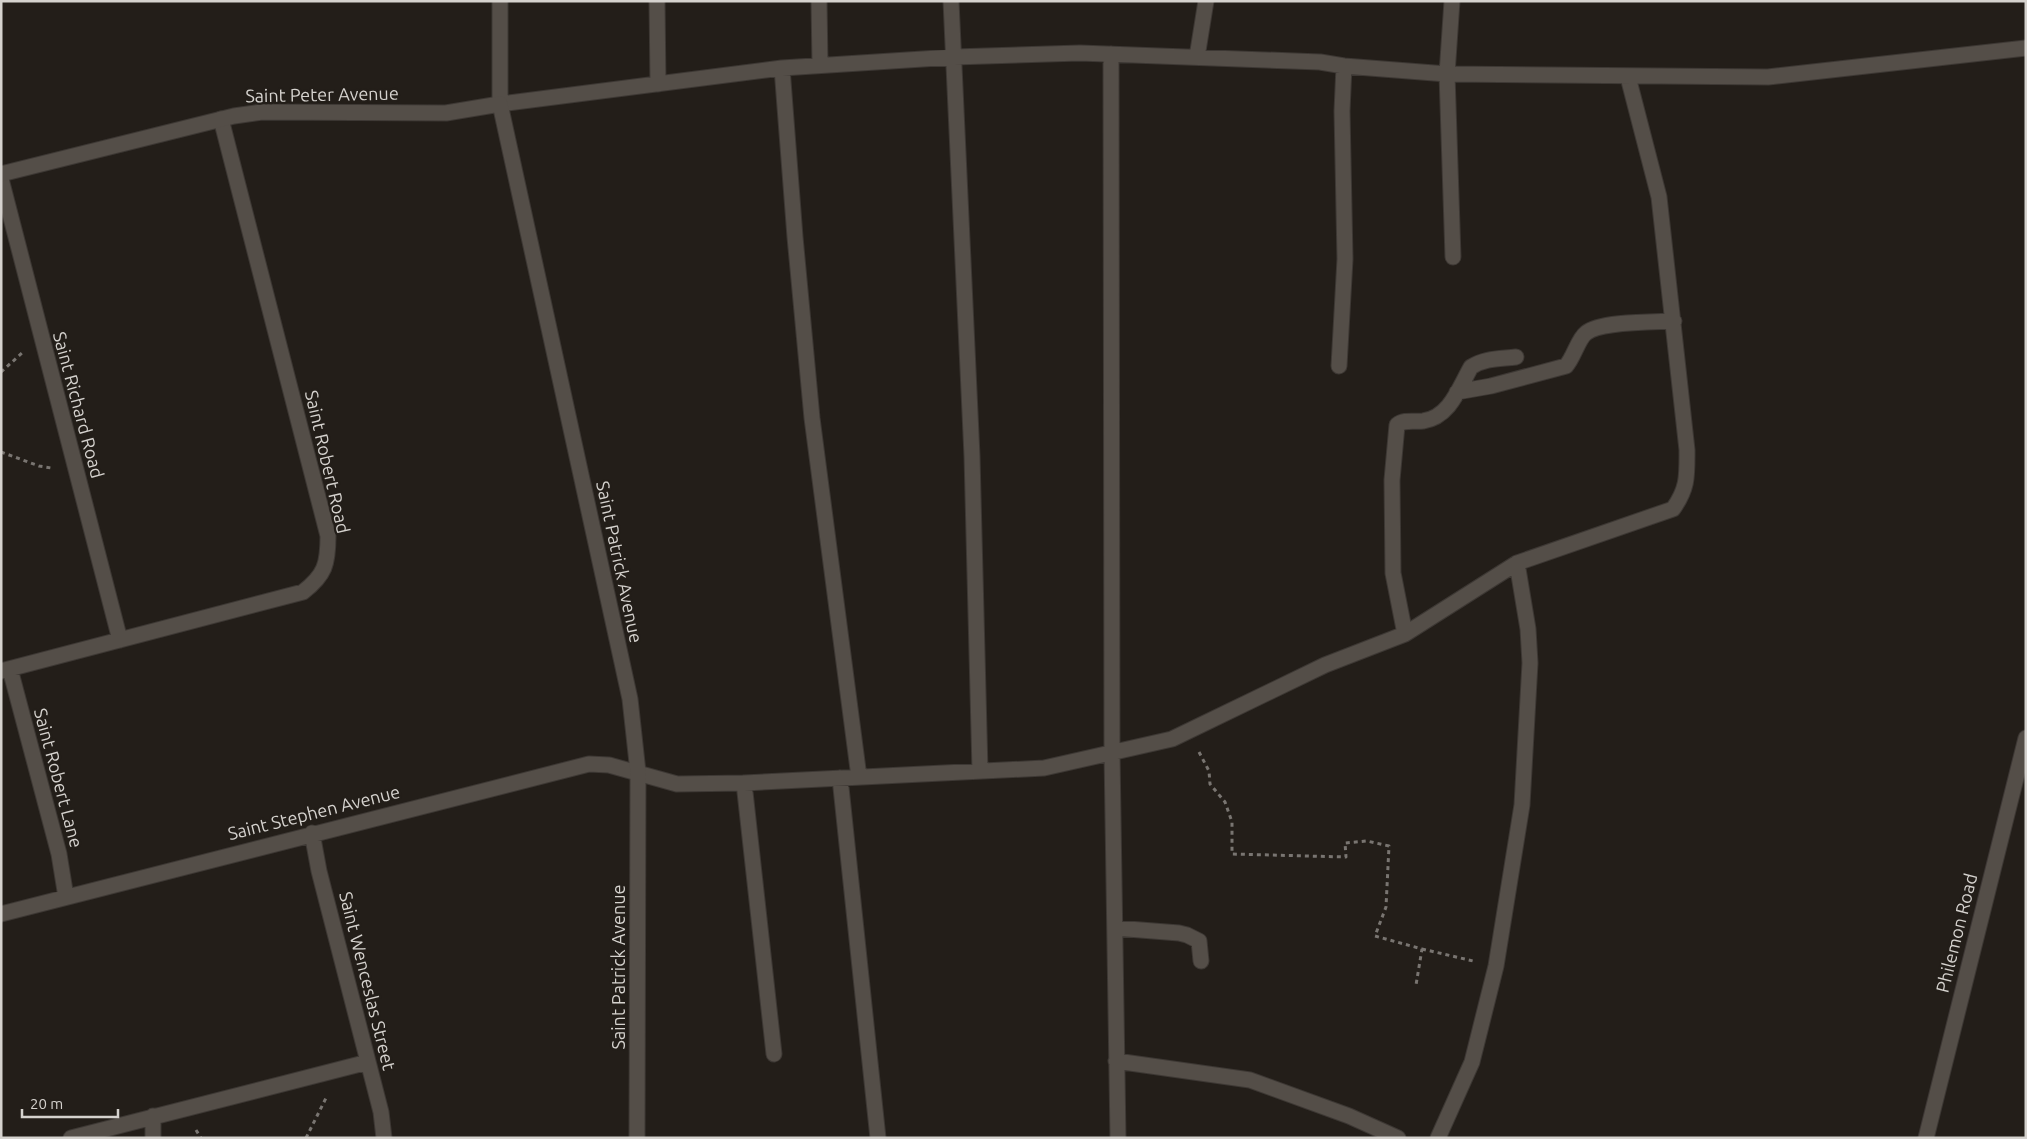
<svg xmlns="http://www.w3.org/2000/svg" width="2027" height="1139" font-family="Ubuntu,sans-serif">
  <rect width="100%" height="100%" fill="#231e19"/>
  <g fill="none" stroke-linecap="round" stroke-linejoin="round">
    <g stroke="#3d3834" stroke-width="17">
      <path id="minor" d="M 500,1 L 500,104 L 782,68 L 954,57 L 1080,53 L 1320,62 L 1344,66 L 1447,74 L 1768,77 L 2026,48
        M 657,1 L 658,84
        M 819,1 L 820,65
        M 951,1 L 972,456 L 980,771
        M 1452,1 L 1447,74 L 1453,257
        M 1111,54 L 1112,753 L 1118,1138
        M 1197,57 L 1206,1
        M 782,68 L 795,237 L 812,418 L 859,777
        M 1,179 L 120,640
        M 1339,366 L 1345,259 L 1342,111 L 1344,66
        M 1457,392 L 1491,386 L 1566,366 C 1574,357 1578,339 1586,333 C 1600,321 1654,322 1674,321
        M 1405,634 L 1393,573 L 1392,480 L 1397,425 C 1404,419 1414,422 1423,421 C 1450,417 1459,388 1471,367 C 1485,358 1500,359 1516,357
        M 10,669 L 59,854 L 66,897
        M 1,671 L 303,592 C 325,575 328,564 328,536 L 221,119
        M 840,778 L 878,1138
        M 744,783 L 774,1054
        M 312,833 L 319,871 L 381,1112 L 384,1138
        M 1,914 L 589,764 L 609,765 L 677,784 L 744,783 L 1044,768 L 1172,739 L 1325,665 L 1405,634 L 1517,563 L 1673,509 C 1688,488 1687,476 1687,450 L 1659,197 L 1628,77
        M 1115,928 L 1179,933 L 1187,935 L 1199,941 L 1201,961
        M 1116,1061 L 1250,1080 L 1349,1116 L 1398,1138
        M 71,1138 L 368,1062
        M 153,1138 L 153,1116
        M 1438,1138 L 1472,1062 L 1496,966 L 1522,805 L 1530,663 L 1528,629 L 1517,563
        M 1926,1138 L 2026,738"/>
    </g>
    <g stroke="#3d3834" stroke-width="17">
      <path id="tertiary" d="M 1,174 L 234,116 L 262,112 L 446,113 L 500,104 L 630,699 L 638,772 L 637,1138"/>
    </g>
    <path stroke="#797571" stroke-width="3" stroke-dasharray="4 4" stroke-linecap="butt" d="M 1,372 L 22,353
      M 1,452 L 39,466 L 51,468
      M 1199,752 L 1209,771 L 1210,784 L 1225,802 L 1232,822 L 1232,854 L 1346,857 L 1345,843 L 1367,841 L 1389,846 L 1386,907 L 1375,936 L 1422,949 L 1416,985
      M 1422,949 L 1473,961
      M 196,1130 L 201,1138
      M 306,1138 L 326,1098"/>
    <use href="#minor" stroke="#544e48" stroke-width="15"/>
    <use href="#tertiary" stroke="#544e48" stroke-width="15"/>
  </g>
  <g text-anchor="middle" stroke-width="4.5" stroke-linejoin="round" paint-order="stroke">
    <g font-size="18" fill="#d5d2ce" stroke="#231e19">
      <text transform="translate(322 95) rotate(-1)" y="6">Saint Peter Avenue</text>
      <text transform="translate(78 405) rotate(75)" y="6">Saint Richard Road</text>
      <text transform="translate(327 462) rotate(77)" y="6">Saint Robert Road</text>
      <text transform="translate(619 562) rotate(78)" y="6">Saint Patrick Avenue</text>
      <text transform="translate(58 778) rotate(75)" y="6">Saint Robert Lane</text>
      <text transform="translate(314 813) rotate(-14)" y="6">Saint Stephen Avenue</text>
      <text transform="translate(1957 933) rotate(-76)" y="6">Philemon Road</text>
      <text transform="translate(619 967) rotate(-90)" y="6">Saint Patrick Avenue</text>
      <text transform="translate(367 981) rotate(76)" y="6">Saint Wenceslas Street</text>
    </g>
  </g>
  <rect width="2027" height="1139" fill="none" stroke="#d5d2ce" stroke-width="5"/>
  <path d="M22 1109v8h96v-8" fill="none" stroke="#d5d2ce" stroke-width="2.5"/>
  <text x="30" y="1109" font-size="15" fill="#d5d2ce" stroke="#231e19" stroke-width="4" paint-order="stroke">20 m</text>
</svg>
